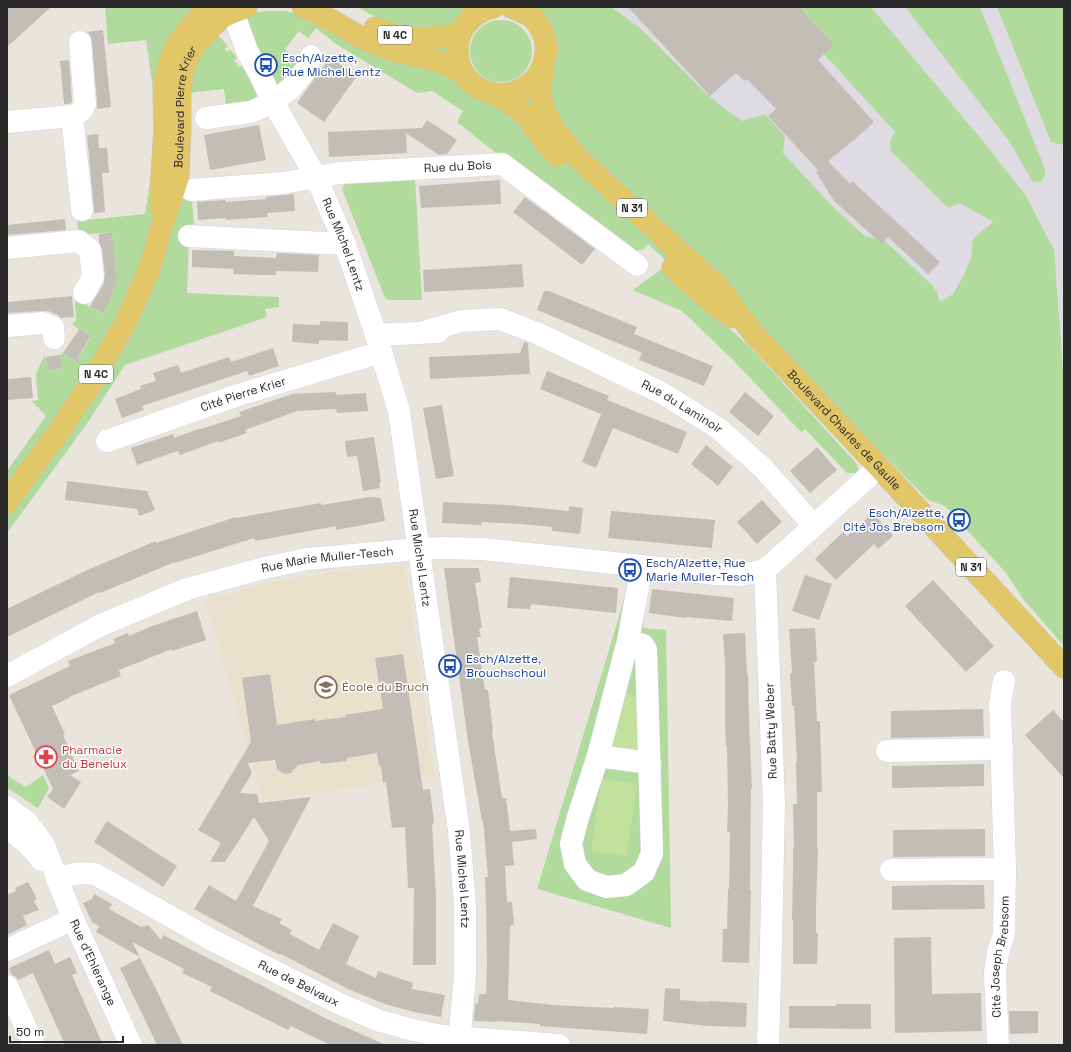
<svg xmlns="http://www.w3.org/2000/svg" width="1071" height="1052" font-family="'Space Grotesk',sans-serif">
  <rect width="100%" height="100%" fill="#e9e4dc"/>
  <path fill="#dedce2" d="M 579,7 L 1064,7 L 1064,560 Z"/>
  <path fill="#eae1cc" d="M 402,565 L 406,568 L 434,775 L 263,801 L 205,600 L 266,583 L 351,569 Z"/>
  <path fill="#b1db9d" d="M 105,7 L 195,7 L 164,87 L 191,190 L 195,236 L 189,236 L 187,293 L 279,297 L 279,307 L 265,309 L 267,317 L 125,365 L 86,425 L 7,533 L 7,471 L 46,416 L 32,401 L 38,400 L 36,374 L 45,354 L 47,370 L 62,368 L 60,355 L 63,353 L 76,361 L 91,337 L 73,325 L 73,322 L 76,321 L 75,299 L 102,313 L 115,288 L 103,281 L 103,276 L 116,275 L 112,232 L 79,235 L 77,221 L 145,214 L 152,168 L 154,126 L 153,90 L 146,40 L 108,44 Z
    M 357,7 L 487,7 L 466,23 L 420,29 L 403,28 L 376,17 Z
    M 528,7 L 611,7 L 639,27 L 707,94 L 724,108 L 742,121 L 765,114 L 785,136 L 783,153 L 832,206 L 866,237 L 884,240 L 931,284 L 937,292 L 940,302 L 953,294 L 963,276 L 971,258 L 973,239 L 993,222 L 960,203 L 948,208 L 891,151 L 890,141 L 895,132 L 781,7 L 871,7 L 987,146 L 1026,196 L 1054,250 L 1064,382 L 1064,646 L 1023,599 L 1006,573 L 945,506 L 928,500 L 718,287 L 694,286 L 648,244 L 644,249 L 622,253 L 457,122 L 463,111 L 432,91 L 417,93 L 336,44 L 316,28 L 308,38 L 299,31 L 285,49 L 298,61 L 292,80 L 275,86 L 243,16 L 252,13 L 265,11 L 285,11 L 306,16 L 364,39 L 441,37 L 458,59 L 497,95 L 543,67 Z
    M 905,7 L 980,7 L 1045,169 L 1045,175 L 1040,182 L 1032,181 L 1010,142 Z
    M 997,7 L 1064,7 L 1064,145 L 1051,142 Z
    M470 51a31 31 0 1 1 62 0a31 31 0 1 1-62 0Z
    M 218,35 L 228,46 L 225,49 L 227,52 L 230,49 L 237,58 L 234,60 L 239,67 L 243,65 L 262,96 L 254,101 L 226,104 L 224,89 L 189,93 L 192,75 L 200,57 Z
    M 415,179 L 422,300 L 389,300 L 385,298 L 342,189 L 345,183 Z
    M 663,268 L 751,348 L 857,464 L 859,473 L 847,473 L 805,429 L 801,432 L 733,360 L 682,311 L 633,290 Z
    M 630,580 L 648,582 L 643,628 L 666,630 L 671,928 L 537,889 Z
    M 7,775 L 26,787 L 43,775 L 49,788 L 38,808 L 7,788 Z"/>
  <path fill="#c2e19a" d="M 617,693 L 647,697 L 638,756 L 608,752 Z
    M 602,778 L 637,784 L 626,856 L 591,851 Z"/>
  <path fill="#c2beb7" d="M 7,7 L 51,7 L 7,47 Z
    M 628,7 L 799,7 L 834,45 L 818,60 L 874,122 L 854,140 L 828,161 L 850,184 L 852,181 L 940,262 L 928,274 L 888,237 L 882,244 L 834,201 L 816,172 L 818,170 L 768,116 L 776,109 L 747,79 L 744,81 L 736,73 L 710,96 Z
    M 103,30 L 111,107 L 97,109 L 97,103 L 92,41 L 90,35 L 87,32 Z
    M 330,57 L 357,76 L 324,122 L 297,103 Z
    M 69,60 L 72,102 L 69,104 L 64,104 L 60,61 Z
    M 427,120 L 457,140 L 447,154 L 439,155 L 406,133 L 407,153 L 329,157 L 328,132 L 422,128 Z
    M 259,125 L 266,160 L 210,170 L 204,135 Z
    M 98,134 L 99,148 L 107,148 L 109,173 L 102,173 L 105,212 L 94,213 L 94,209 L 87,135 Z
    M 500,180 L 501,204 L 421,208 L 419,186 Z
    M 294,194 L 295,211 L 267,213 L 268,217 L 226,220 L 226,218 L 198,220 L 197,202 L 225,200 L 225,202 L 266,199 L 266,197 Z
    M 525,197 L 595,249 L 582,265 L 513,212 Z
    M 65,219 L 66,230 L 7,235 L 7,225 Z
    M 112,232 L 117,283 L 103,313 L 90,307 L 104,283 L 105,276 L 102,249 L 99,243 L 99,234 Z
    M 192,250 L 234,251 L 234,256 L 276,258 L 277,253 L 319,255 L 318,272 L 276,271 L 276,275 L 262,275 L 233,274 L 234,269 L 192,267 Z
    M 522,264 L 524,287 L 424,292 L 423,270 Z
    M 544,291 L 549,291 L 637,327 L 634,334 L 713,366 L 704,386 L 639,360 L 642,353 L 537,310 Z
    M 72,296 L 74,317 L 61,318 L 58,315 L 48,311 L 42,311 L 7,313 L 7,302 Z
    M 320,321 L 348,322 L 348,341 L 319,340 L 319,344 L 292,342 L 293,324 L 320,325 Z
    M 79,329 L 91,336 L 78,357 L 79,363 L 63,353 L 76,334 L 76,335 Z
    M 524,342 L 528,343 L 530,374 L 430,379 L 429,357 L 520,353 Z
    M 273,348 L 279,366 L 249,376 L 247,371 L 142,406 L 144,410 L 122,418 L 115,399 L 141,389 L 140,386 L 156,381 L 153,373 L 178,365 L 181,373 L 229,357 L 231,362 Z
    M 60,355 L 62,368 L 47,370 L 46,357 Z
    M 547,371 L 609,396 L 607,400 L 687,432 L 678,454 L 613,428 L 596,468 L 582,462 L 601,414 L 540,389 Z
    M 31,377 L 33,398 L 7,400 L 7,379 Z
    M 336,392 L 336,395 L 366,393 L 368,411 L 337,413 L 336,409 L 297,411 L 245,430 L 247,433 L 218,443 L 218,441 L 180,455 L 178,451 L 137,465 L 131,448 L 173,434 L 174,438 L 201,428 L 201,429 L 220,423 L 241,416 L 239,412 L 289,395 L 290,399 L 290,394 Z
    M 745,392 L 774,416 L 758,436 L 729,412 Z
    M 442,405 L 454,476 L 436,479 L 423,408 Z
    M 374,437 L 381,483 L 379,483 L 380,488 L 363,491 L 357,456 L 347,457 L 345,441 Z
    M 706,445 L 733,467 L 718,486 L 691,464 Z
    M 817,447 L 837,470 L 810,493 L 790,471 Z
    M 67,481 L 147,491 L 155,510 L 139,516 L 137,509 L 65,500 Z
    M 370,497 L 381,498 L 385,521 L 336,530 L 336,526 L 255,541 L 254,538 L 175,563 L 175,562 L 100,593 L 99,592 L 7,637 L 7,609 L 87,570 L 156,541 L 156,543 L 236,517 L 236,518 L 321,503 L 321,505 Z
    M 762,500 L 782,522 L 757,544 L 737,522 Z
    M 443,502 L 508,505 L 569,511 L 569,506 L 583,508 L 580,534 L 552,531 L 552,527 L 521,524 L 482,522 L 481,525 L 442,523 Z
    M 611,511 L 715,520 L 712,548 L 608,538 Z
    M 873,513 L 893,536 L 878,549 L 874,544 L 836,580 L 815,559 L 843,532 L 847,536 Z
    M 444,568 L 479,568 L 481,582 L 475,583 L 482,628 L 479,628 L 481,637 L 477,637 L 485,690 L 488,690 L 493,731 L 492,732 L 502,798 L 506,798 L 510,831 L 536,829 L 537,839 L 512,842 L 514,865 L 505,866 L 507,902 L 512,902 L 514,925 L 510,926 L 509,967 L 508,1000 L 553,1005 L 614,1008 L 614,1007 L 649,1009 L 647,1034 L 540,1026 L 540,1024 L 495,1021 L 495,1022 L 474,1021 L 475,1003 L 478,1004 L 479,994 L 486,994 L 487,966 L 486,903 L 485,877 L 488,877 L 483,820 L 482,821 L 468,741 Z
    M 805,575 L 832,584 L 819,620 L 792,611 Z
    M 510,577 L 618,588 L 616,613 L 531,604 L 530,609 L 507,608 Z
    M 933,580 L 994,646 L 966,672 L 905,606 Z
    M 652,589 L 734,598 L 732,621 L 686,617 L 685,618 L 649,613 Z
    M 197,611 L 206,640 L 172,651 L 172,649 L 119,670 L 121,676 L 69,697 L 69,698 L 52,706 L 65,734 L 63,735 L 79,771 L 70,775 L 81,782 L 64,809 L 47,797 L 53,789 L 9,695 L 70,666 L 68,661 L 115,643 L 113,639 L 128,633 L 129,636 L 152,626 Z
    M 815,628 L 817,662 L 814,662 L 817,721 L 820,721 L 822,792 L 817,792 L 817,848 L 818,848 L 816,906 L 816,933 L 818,933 L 817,964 L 793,964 L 793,920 L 792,920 L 793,871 L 793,848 L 794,848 L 793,804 L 797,804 L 796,762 L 797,762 L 794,705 L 792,706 L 790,673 L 792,673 L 789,629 Z
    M 745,633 L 747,675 L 748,675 L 749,720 L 752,789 L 751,789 L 750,890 L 751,890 L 749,963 L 722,962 L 723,929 L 727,929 L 728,889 L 729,889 L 730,832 L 727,832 L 728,803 L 727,746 L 726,746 L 725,721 L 725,661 L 723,634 Z
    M 403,654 L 423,790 L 430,789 L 434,823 L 432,824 L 436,897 L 436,965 L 413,965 L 414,888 L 408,888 L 405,827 L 392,828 L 386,782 L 383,783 L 381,766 L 379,766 L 377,753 L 347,758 L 347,761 L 321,764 L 320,761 L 298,765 L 291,773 L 284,774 L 277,769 L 275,760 L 248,763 L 252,773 L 240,793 L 257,794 L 259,803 L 311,797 L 253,906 L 282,919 L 279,923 L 292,930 L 290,934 L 319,950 L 333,923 L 359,936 L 346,964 L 376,978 L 378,971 L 413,983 L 412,989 L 445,995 L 441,1017 L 414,1012 L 385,1004 L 348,989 L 281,954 L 280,955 L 266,948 L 194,909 L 209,885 L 236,901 L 269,841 L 254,817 L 225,862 L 210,862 L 221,843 L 198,830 L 251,742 L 242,678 L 270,674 L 277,725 L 315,719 L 315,721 L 346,717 L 345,715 L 383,709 L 375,658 Z
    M 983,709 L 984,736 L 891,738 L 891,711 Z
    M 1053,710 L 1064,722 L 1064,778 L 1025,735 Z
    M 984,764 L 984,786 L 892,788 L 892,766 Z
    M 107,821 L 177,866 L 163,887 L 94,842 Z
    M 985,829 L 985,856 L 893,857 L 893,830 Z
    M 28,882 L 37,899 L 34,901 L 39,910 L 23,916 L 27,925 L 7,935 L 7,895 L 16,891 L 15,888 Z
    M 944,885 L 984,885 L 985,909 L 892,910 L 892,886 Z
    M 94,894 L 112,904 L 109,909 L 141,927 L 148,925 L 161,940 L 163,935 L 327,1019 L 386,1045 L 330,1045 L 291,1026 L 288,1030 L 210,991 L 212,987 L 182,973 L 184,969 L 132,942 L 140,957 L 96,932 L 99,926 L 92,922 L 83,903 L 92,899 Z
    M 931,937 L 932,994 L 981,993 L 982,1031 L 895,1033 L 894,938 Z
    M 49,950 L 55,964 L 70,957 L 77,973 L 72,975 L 103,1045 L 65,1045 L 33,973 L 18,980 L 15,976 L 12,975 L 9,968 Z
    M 140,958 L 156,989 L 183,1045 L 157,1045 L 120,968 Z
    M 665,988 L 680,989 L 680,1000 L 709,1002 L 709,1001 L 747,1003 L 746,1027 L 708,1026 L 663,1021 Z
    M 836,1004 L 871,1004 L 871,1029 L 789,1028 L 789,1006 L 836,1006 Z
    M 1009,1011 L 1038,1011 L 1038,1033 L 1010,1034 Z"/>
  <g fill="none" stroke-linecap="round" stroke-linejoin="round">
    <g stroke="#d1d4e0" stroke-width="23">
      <g id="minor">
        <path id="s1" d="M 233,12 L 238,26 L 247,51 L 258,71 L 273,102 L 316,177 L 345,244 L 376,335 L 399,411 L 459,831 L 465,906 L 465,973 L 459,1045"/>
        <path d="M 72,116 L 82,210"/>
        <path d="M 206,118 L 251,112 L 273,102 L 291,88 L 305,71 L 311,56"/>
        <path d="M 7,122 L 72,116 C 78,114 83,111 85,104 L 80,42"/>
        <path id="s2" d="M 191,190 L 283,183 L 339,173 L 502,164 L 637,265"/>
        <path d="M 189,236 L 345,244"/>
        <path d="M 7,248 L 79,241 L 90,250 L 93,277 L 84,293"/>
        <path d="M 7,326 L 43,323 L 53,327 L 54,338"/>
        <path id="s3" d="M 424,332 L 461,321 L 500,319 L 539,334 L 662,393 L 718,428 L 763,468 L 814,526"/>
        <path d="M 376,335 L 438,332"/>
        <path id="s4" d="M 107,441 L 238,395 L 381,352"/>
        <path d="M 628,641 L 643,645 L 646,650 L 652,853 L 644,872 L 626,885 L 606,887 L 587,880 L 575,864 L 571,844 L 578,817 L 598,756 L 628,641 L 642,566"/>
        <path id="s5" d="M 7,676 L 101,625 L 187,589 L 264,568 L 307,559 L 418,549 L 443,548 L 483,549 L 716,574 L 742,575 L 765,570"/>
        <path d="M 887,751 L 1002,749"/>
        <path d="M 598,756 L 650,763"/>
        <path id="s6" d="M 7,807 L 27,822 L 44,845 L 73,919 L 131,1045"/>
        <path d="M 7,828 C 20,837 32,847 41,860"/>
        <path d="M 891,870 L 1005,869"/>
        <path id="s7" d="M 57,879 C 72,874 79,872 95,874 L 212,940 L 340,1004 L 380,1021 L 413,1030 L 443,1036 L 559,1045"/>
        <path d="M 7,950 L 73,919"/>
        <path d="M 7,986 L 34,1045"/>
        <path d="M 768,1045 L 771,947 L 774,802 L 765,570 L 879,467"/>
        <path id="s8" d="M 998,1045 L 995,973 L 998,952 L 1004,934 L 1005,869 L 1000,703 L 1004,681"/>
      </g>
    </g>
    <g stroke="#c3c3c3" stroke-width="23">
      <g id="major">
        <path d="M 303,7 L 316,12 L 364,39 L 392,50 L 423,57 L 443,63 L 462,72"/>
        <path d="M 493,7 C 444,19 446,86 496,94 C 503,95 511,94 517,91 C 547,80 556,41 533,18 C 527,13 519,10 511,7"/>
        <path d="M 375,28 L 398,36 L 423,39 L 460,34"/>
        <path id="s9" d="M 543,67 L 540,93 L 545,113 L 554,129 L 579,159 L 718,287 L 754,334 L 879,467 L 1064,667"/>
        <path d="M 497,95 L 516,107 L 529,119 L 542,138 L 557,156"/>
        <path d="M 161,207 C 161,182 163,156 165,131 C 165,117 164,103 164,88 C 166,55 186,26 212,7"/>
        <path d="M 673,267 L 705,297 L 732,317"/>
        <path id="s10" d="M 7,502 L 59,431 L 90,385 L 125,324 L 149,270 L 160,232 L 178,177 L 180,129 L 180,91 L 184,66 L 192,50 L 212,26 L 221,18 L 233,12 L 246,7"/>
      </g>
    </g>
    <use href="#minor" stroke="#fff" stroke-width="22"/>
    <use href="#major" stroke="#e2c768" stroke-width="22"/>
  </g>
  <defs>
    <g id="bus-ring" transform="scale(1.15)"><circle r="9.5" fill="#fff" stroke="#1a4fb4" stroke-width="1.5"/><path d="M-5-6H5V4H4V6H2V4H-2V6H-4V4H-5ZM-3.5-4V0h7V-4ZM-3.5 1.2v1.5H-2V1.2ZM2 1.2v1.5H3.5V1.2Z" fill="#1a4fb4"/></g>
    <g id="school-ring" transform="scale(1.15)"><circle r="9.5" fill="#fff" stroke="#8d6e63" stroke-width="1.5"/><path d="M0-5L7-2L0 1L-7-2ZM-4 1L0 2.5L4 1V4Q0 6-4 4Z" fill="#8d6e63"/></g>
    <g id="pharmacy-ring" transform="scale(1.15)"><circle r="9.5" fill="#fff" stroke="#e0444e" stroke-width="1.5"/><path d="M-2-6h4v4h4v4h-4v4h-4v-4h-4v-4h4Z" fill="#e0444e"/></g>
  </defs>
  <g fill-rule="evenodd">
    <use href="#bus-ring" x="266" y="65"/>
    <use href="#bus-ring" x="959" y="520"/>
    <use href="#bus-ring" x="630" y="570"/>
    <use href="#bus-ring" x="450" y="666"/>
    <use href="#school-ring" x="326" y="687"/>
    <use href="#pharmacy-ring" x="46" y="757"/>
  </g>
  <g text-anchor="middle" stroke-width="3" stroke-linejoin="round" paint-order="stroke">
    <g fill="#fff" stroke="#696969" stroke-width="1">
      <rect x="378" y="26" width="34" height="18" rx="3"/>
      <rect x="617" y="199" width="30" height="18" rx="3"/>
      <rect x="79" y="365" width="34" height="18" rx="3"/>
      <rect x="956" y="558" width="30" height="18" rx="3"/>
    </g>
    <g font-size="11" font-weight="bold" fill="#292929">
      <text x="395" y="39">N 4C</text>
      <text x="632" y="212">N 31</text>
      <text x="96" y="378">N 4C</text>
      <text x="971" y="571">N 31</text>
    </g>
    <g font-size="12" fill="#164399" stroke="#fff" text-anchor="start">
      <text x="282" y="62">Esch/Alzette,<tspan x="282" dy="14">Rue Michel Lentz</tspan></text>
      <text x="944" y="517" text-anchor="end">Esch/Alzette,<tspan x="944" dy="14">Cité Jos Brebsom</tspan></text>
      <text x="646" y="567">Esch/Alzette, Rue<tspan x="646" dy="14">Marie Muller-Tesch</tspan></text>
      <text x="466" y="663">Esch/Alzette,<tspan x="466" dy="14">Brouchschoul</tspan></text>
    </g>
    <g font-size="12" fill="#292929" stroke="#fff">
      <text dy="4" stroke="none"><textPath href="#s10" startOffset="441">Boulevard Pierre Krier</textPath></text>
      <text dy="4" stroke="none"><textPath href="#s2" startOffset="268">Rue du Bois</textPath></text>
      <text dy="4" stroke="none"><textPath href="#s1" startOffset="258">Rue Michel Lentz</textPath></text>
      <text dy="4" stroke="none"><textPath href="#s4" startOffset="144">Cité Pierre Krier</textPath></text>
      <text dy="4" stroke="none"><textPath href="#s3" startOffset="280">Rue du Laminoir</textPath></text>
      <text dy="4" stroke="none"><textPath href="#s9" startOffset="484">Boulevard Charles de Gaulle</textPath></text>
      <text dy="4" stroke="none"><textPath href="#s1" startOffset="582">Rue Michel Lentz</textPath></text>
      <text dy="4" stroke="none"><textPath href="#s5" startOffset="344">Rue Marie Muller-Tesch</textPath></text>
      <text transform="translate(771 731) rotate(-92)" y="4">Rue Batty Weber</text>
      <text dy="4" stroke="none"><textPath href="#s1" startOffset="906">Rue Michel Lentz</textPath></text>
      <text dy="4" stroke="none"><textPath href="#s8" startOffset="89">Cité Joseph Brebsom</textPath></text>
      <text dy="4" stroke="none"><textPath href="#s6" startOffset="181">Rue d'Ehlerange</textPath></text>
      <text dy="4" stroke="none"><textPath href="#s7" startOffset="270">Rue de Belvaux</textPath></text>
    </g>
    <g font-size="12" fill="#785e54" stroke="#fff" text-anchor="start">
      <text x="342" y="691">École du Bruch</text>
    </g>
    <g font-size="12" fill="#be3a42" stroke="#fff" text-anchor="start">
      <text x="62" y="754">Pharmacie<tspan x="62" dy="14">du Benelux</tspan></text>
    </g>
  </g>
  <rect width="1071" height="1052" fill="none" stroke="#292929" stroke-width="16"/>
  <path d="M10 1036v6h113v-6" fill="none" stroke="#292929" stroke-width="2"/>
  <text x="16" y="1036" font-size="12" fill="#292929" stroke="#ffffff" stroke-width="3" paint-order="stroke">50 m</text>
</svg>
